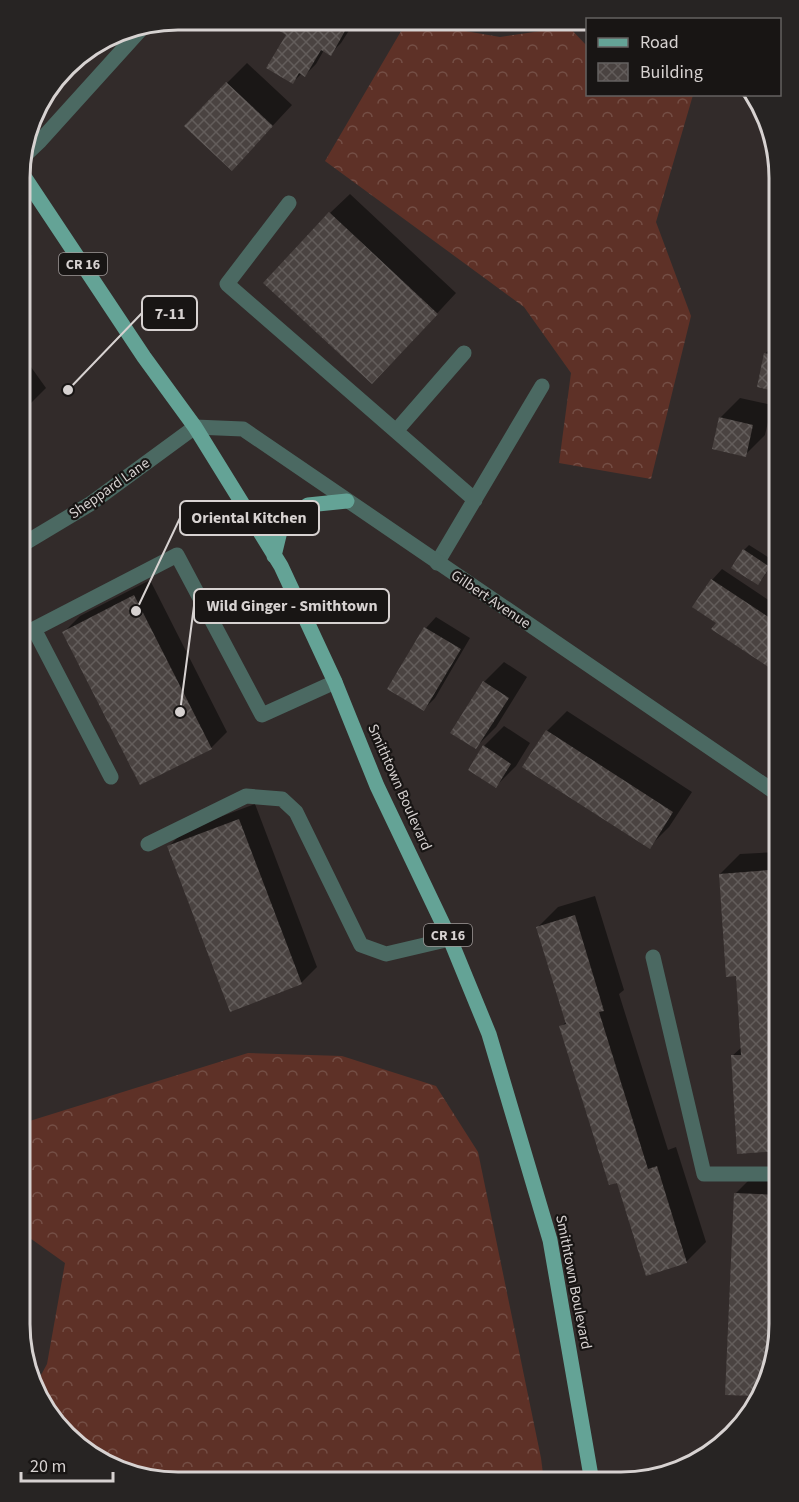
<svg xmlns="http://www.w3.org/2000/svg" width="799" height="1502" font-family="'Source Sans 3',sans-serif">
  <defs>
    <pattern id="forest-crowns" width="20" height="18" patternUnits="userSpaceOnUse" patternTransform="scale(1.5)"><rect width="20" height="18" fill="#5e3127"/><path d="M2 6a3 3 0 1 1 6 0M12 15a3 3 0 1 1 6 0" fill="none" stroke="#744e45"/></pattern>
    <pattern id="building-cross-hatch" width="8" height="8" patternUnits="userSpaceOnUse" patternTransform="scale(1.5)"><rect width="8" height="8" fill="#4a4341"/><path d="M0 0l8 8M0 8l8-8" fill="none" stroke="#635d5b"/></pattern>
  </defs>
  <rect width="100%" height="100%" fill="#322b2a"/>
  <path fill="url(#forest-crowns)" d="M 407,21 L 500,37 L 569,27 L 587,46 L 588,94 L 693,95 L 656,222 L 691,316 L 651,479 L 559,463 L 571,373 L 524,307 L 325,161 Z
    M 248,1053 L 342,1056 L 436,1086 L 478,1152 L 541,1458 L 544,1482 L 157,1481 L 81,1450 L 35,1386 L 47,1364 L 65,1263 L 20,1231 L 20,1124 Z"/>
  <path fill="#0007" d="M 285,20 L 355,21 L 341,43 L 330,54 L 324,50 L 316,64 L 305,75 L 302,73 L 293,82 L 288,35 Z
    M 247,63 L 292,105 L 251,149 L 227,83 Z
    M 350,194 L 456,293 L 392,362 L 330,213 Z
    M 779,339 L 779,390 L 759,386 L 765,354 Z
    M 21,353 L 46,388 L 30,404 L 21,410 Z
    M 740,398 L 772,405 L 765,435 L 745,455 L 720,418 Z
    M 779,404 L 779,420 L 777,420 Z
    M 749,545 L 774,561 L 763,578 L 758,583 L 744,550 Z
    M 722,569 L 779,607 L 779,657 L 770,666 L 718,622 L 712,580 Z
    M 150,580 L 227,732 L 211,748 L 64,632 L 80,616 Z
    M 436,617 L 470,638 L 435,698 L 424,709 L 390,689 L 426,628 Z
    M 504,662 L 527,677 L 496,727 L 476,747 L 484,682 Z
    M 567,711 L 692,792 L 669,827 L 649,847 L 547,731 Z
    M 504,726 L 530,743 L 516,766 L 496,786 L 484,746 Z
    M 255,804 L 317,967 L 301,983 L 169,846 L 185,830 Z
    M 779,852 L 779,1149 L 738,1152 L 732,1056 L 742,1047 L 737,975 L 720,874 L 740,854 Z
    M 595,896 L 624,990 L 619,994 L 668,1150 L 676,1147 L 706,1242 L 686,1262 L 618,1181 L 561,1027 L 567,1021 L 538,927 L 558,907 Z
    M 755,1174 L 779,1175 L 779,1335 L 757,1394 L 727,1393 L 735,1194 Z"/>
  <path fill="url(#building-cross-hatch)" d="M 283,20 L 327,20 L 345,31 L 331,56 L 321,50 L 305,77 L 299,73 L 293,84 L 266,68 L 286,35 L 278,30 Z
    M 226,82 L 273,126 L 232,171 L 184,126 Z
    M 329,212 L 438,314 L 372,384 L 263,283 Z
    M 779,229 L 779,259 L 771,257 Z
    M 764,353 L 779,356 L 779,392 L 757,387 Z
    M 21,390 L 31,405 L 21,412 Z
    M 719,417 L 753,425 L 746,457 L 712,449 Z
    M 743,549 L 770,567 L 758,585 L 731,568 Z
    M 711,579 L 779,624 L 779,654 L 770,668 L 711,629 L 716,623 L 692,607 Z
    M 134,595 L 212,749 L 140,785 L 62,632 Z
    M 424,627 L 461,649 L 424,711 L 387,689 Z
    M 483,681 L 509,698 L 476,749 L 450,733 Z
    M 546,730 L 673,812 L 650,849 L 522,767 Z
    M 483,745 L 511,764 L 496,788 L 468,770 Z
    M 239,819 L 302,984 L 230,1012 L 167,846 Z
    M 769,870 L 770,891 L 776,891 L 777,915 L 769,916 L 772,970 L 778,969 L 779,993 L 779,1057 L 776,1057 L 779,1100 L 779,1151 L 737,1154 L 731,1055 L 741,1055 L 736,976 L 726,977 L 719,874 Z
    M 575,915 L 604,1011 L 599,1012 L 648,1169 L 657,1166 L 687,1263 L 646,1276 L 617,1183 L 609,1185 L 559,1026 L 566,1024 L 536,927 Z
    M 734,1193 L 779,1195 L 779,1249 L 775,1345 L 756,1396 L 725,1395 Z"/>
  <g fill="none" stroke-linecap="round" stroke-linejoin="round">
    <path stroke="#4b6962" stroke-width="15" d="M 289,203 L 227,284 L 475,500
      M 396,431 L 464,353
      M 437,563 L 542,386
      M 111,777 L 34,629 L 177,555 L 262,715 L 335,682
      M 148,844 L 246,796 L 282,799 L 296,812 L 361,945 L 386,954 L 450,939
      M 653,957 L 704,1174 L 779,1174"/>
    <path stroke="#4b6962" stroke-width="15" d="M 21,159 L 40,141 L 144,26
      M 20,546 L 90,504 L 195,427 L 243,429 L 779,795"/>
    <path stroke="#64a396" stroke-width="15" d="M 21,172 L 144,357 L 195,427 L 281,566 L 335,682 L 377,786 L 450,939 L 489,1034 L 550,1240 L 592,1482
      M 274,556 L 282,523 L 308,505 L 347,501"/>
  </g>
  <g text-anchor="middle" stroke-width="4.5" stroke-linejoin="round" paint-order="stroke">
    <g fill="#181514" stroke="#9e9998" stroke-width="1.5">
      <rect x="59" y="253" width="48" height="22" rx="4.5"/>
      <rect x="424" y="924" width="48" height="22" rx="4.5"/>
    </g>
    <g font-size="14" font-weight="bold" fill="#d7d2d1">
      <text x="83" y="269">CR 16</text>
      <text x="448" y="940">CR 16</text>
    </g>
    <g font-size="15" fill="#d7d2d1" stroke="#181514">
      <text transform="translate(109 488) rotate(-35)" y="5">Sheppard Lane</text>
      <text transform="translate(491 599) rotate(34)" y="5">Gilbert Avenue</text>
      <text transform="translate(400 787) rotate(66)" y="5">Smithtown Boulevard</text>
      <text transform="translate(574 1282) rotate(79)" y="5">Smithtown Boulevard</text>
    </g>
  </g>
  <path d="M0 0H799V1502H0ZM178 30H621A148 148 0 0 1 769 178V1324A148 148 0 0 1 621 1472H178A148 148 0 0 1 30 1324V178A148 148 0 0 1 178 30Z" fill="#272423" fill-rule="evenodd"/>
  <path fill="none" stroke="#d7d2d1" stroke-width="3" d="M178 30H621A148 148 0 0 1 769 178V1324A148 148 0 0 1 621 1472H178A148 148 0 0 1 30 1324V178A148 148 0 0 1 178 30Z"/>
  <path fill="none" stroke="#d7d2d1" stroke-width="2" d="M68 390L142 313M136 611L180 518M180 712L194 606"/>
  <g fill="#d7d2d1" stroke="#181514" stroke-width="2">
    <circle cx="68" cy="390" r="6"/>
    <circle cx="136" cy="611" r="6"/>
    <circle cx="180" cy="712" r="6"/>
  </g>
  <g fill="#181514" stroke="#d7d2d1" stroke-width="2">
    <rect x="142" y="296" width="55" height="34" rx="6"/>
    <rect x="180" y="501" width="139" height="34" rx="6"/>
    <rect x="194" y="589" width="195" height="34" rx="6"/>
  </g>
  <g font-size="16" text-anchor="middle" font-weight="bold" fill="#d7d2d1">
    <text x="170" y="319">7-11</text>
    <text x="249" y="523">Oriental Kitchen</text>
    <text x="292" y="611">Wild Ginger - Smithtown</text>
  </g>
  <rect x="586" y="18" width="195" height="78" fill="#181514" stroke="#646160" stroke-width="1.5"/>
  <rect x="598" y="38" width="30" height="9" fill="#64a396" stroke="#646160" stroke-width="1.5"/>
  <text x="640" y="48" font-size="18" fill="#d7d2d1">Road</text>
  <rect x="598" y="63" width="30" height="18" fill="url(#building-cross-hatch)" stroke="#646160" stroke-width="1.5"/>
  <text x="640" y="78" font-size="18" fill="#d7d2d1">Building</text>
  <path d="M21 1472v9h92v-9" fill="none" stroke="#d7d2d1" stroke-width="3"/>
  <text x="30" y="1472" font-size="18" fill="#d7d2d1" stroke="#181514" stroke-width="4.5" paint-order="stroke">20 m</text>
</svg>
